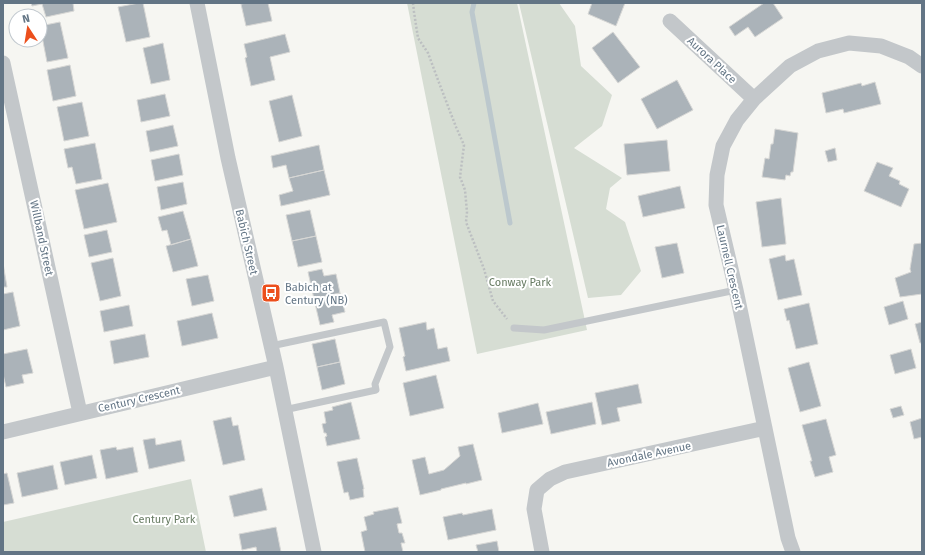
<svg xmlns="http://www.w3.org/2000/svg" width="925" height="555" font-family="'Fira Sans',sans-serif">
  <rect width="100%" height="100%" fill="#f6f6f2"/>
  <path fill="#d6ddd3" d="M 407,3 L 517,3 L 587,330 L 477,354 Z
    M 519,3 L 559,3 L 575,26 L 581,66 L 612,95 L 602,126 L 574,148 L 622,178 L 610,188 L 606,209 L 625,222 L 641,271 L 621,295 L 588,298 Z
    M 191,479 L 206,552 L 3,552 L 3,522 Z"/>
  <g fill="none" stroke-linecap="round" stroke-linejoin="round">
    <path stroke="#bcc8cd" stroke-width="5" d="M 474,3 L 472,12 L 510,223"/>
  </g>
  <path fill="#abb3b9" stroke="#d7d7d5" d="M 31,3 L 73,3 L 74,11 L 46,17 L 42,4 L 32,6 Z
    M 139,3 L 143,3 L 150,37 L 126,42 L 118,7 Z
    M 247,3 L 268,3 L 272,21 L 246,26 L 241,4 Z
    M 592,3 L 625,3 L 616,26 L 588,14 Z
    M 764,3 L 773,3 L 783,18 L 755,37 L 748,27 L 735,36 L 729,27 Z
    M 60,22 L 68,58 L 47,62 L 40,26 Z
    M 613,32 L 640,67 L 618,83 L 592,48 Z
    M 285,34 L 290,52 L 270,57 L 275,80 L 251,86 L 245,58 L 247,57 L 244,44 Z
    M 163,43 L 170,80 L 151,84 L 143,48 Z
    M 70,65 L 76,96 L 53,101 L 47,70 Z
    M 677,80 L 693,110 L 657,129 L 641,99 Z
    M 875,82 L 881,104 L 844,113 L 843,109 L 826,113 L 822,93 L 861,83 L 862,86 Z
    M 165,94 L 170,116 L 141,122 L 137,100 Z
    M 292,95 L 302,136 L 279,142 L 269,101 Z
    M 82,102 L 89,136 L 64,141 L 57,107 Z
    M 173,125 L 178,146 L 150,152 L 146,131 Z
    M 775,129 L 798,133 L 793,172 L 791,172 L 790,176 L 786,175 L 785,180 L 762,177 L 765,158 L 769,159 L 771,144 L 773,144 Z
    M 667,140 L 670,171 L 627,175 L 624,144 Z
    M 95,143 L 102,179 L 76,184 L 72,167 L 68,168 L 64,149 Z
    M 319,145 L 324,170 L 289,178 L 286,165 L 273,168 L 271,156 Z
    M 835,148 L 837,160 L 828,162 L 825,151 Z
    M 179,154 L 183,175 L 155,181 L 151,160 Z
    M 877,162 L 893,168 L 889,176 L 900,181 L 899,184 L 909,189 L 901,207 L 864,191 Z
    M 324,170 L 330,195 L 281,206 L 279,195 L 293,191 L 289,178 Z
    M 183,182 L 187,204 L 161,210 L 157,187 Z
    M 108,183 L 117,222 L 84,229 L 75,190 Z
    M 680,186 L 685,208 L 643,217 L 638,196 Z
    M 781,198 L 786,244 L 762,247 L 756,202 Z
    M 310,210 L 316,236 L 292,241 L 286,215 Z
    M 183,211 L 191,239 L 171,245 L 167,230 L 162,231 L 158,217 Z
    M 107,230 L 112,252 L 89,257 L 84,235 Z
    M 316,236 L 322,262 L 298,267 L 292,241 Z
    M 191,239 L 198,266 L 173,272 L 166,246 Z
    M 677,243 L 684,273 L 662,278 L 655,247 Z
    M 922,243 L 922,294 L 900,297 L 895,278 L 911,272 L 910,269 L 914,244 Z
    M 785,255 L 786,261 L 794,259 L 802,295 L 778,300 L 769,259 Z
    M 113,258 L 121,296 L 100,301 L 91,263 Z
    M 3,263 L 7,287 L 3,287 Z
    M 322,269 L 324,276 L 336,274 L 340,293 L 314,299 L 308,272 Z
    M 208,275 L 214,301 L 192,306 L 186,279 Z
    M 13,292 L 20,326 L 3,330 L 3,294 Z
    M 340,293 L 345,312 L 332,315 L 334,322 L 320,325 L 314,299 Z
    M 903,301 L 908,319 L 889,325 L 884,307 Z
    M 809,303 L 818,344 L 796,349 L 789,320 L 787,321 L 784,309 Z
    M 129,305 L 133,326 L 104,332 L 100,311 Z
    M 212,313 L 218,338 L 182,346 L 177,321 Z
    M 426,322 L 427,330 L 434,328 L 438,349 L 447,347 L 450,361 L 406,371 L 403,357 L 405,356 L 399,328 Z
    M 922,322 L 922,343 L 920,343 L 915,324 Z
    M 145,334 L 149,357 L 114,364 L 110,341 Z
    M 335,339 L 340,362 L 317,367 L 312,344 Z
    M 27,349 L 33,373 L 22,375 L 24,383 L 6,387 L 3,374 L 3,354 Z
    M 911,349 L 916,368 L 895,374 L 890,355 Z
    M 340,362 L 345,384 L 322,390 L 317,367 Z
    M 809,362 L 821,406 L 800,412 L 788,368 Z
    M 436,375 L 444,408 L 410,416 L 403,383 Z
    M 638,384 L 642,403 L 617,408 L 620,421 L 602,425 L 595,393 Z
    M 351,402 L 360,439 L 327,446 L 325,437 L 327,436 L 326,433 L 324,433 L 322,424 L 326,423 L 324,412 L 333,410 L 332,407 Z
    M 592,402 L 596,424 L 551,434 L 546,412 Z
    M 538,403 L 543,424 L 502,433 L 498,413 Z
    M 901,406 L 904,415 L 893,418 L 890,409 Z
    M 231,417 L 233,426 L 238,425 L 245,460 L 223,465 L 213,421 Z
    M 922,418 L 922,437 L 914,439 L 910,422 Z
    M 826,419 L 836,455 L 829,457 L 833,472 L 815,477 L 810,461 L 812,461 L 802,425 Z
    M 155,438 L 156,445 L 181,440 L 185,461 L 149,469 L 143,440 Z
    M 473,444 L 482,480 L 466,484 L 466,483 L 441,489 L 441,490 L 420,495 L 412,460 L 425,457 L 429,474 L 444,470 L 460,456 L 458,447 Z
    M 116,447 L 117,450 L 133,447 L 138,472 L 106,479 L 100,450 Z
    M 92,455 L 97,478 L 65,485 L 60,462 Z
    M 357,458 L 364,489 L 363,489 L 364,497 L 350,500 L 348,492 L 344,493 L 337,462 Z
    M 53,465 L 58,489 L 22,497 L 17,473 Z
    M 7,473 L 14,503 L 3,505 L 3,474 Z
    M 262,488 L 267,510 L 234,517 L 229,496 Z
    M 398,507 L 402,523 L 397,524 L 399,533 L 402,533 L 405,543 L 401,543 L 403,552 L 365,552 L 361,532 L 367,530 L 364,517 L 374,514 L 373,512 Z
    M 492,509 L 496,530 L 448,540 L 443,517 L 462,513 L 463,515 Z
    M 276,527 L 281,552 L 257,552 L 256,547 L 242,550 L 239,534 Z
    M 497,541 L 499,552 L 478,552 L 476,545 Z"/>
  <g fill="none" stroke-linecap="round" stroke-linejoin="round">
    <path stroke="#bcbfc1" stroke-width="2.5" stroke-dasharray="2 2" stroke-linecap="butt" d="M 413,3 L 414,12 L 418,38 L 428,53 L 438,80 L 456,127 L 464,145 L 460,177 L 465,190 L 467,212 L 466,222 L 484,269 L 493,301 L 507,319"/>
    <path stroke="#c3c7ca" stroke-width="7" d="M 514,328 L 544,330 L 736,290
      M 271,346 L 384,322 L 390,347 L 375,384 L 376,390 L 284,410"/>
    <path stroke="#c3c7ca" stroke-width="15" d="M 197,3 L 228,158 L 276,367 L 314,552
      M 670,21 L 754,99
      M 3,63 L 80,413
      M 3,432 L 276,367
      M 542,552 L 534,509 L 537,490 L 550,479 L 565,472 L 765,428
      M 793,552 L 788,538 L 736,290 L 716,205 L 717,175 L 723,146 L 737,120 L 754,99 L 790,66 L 818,51 L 849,43 L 881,46 L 909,57 L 922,66"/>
  </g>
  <defs>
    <g id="bus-square" transform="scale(1)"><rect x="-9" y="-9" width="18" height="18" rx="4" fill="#ec4f1c" stroke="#fff"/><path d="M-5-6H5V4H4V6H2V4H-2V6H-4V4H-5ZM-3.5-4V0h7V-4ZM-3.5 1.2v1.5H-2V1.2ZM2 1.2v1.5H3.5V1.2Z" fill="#fff"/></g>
  </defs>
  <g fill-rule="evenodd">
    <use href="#bus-square" x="271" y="293"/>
  </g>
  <g text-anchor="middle" stroke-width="4" stroke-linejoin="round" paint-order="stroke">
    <g font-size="11" fill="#637585" stroke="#fff">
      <text transform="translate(712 60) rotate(43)" y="4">Aurora Place</text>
      <text transform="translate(42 238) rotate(78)" y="4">Willband Street</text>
      <text transform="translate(247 242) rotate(77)" y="4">Babich Street</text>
      <text transform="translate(730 267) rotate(77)" y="4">Laurnell Crescent</text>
      <text transform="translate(139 399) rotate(-13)" y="4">Century Crescent</text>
      <text transform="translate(649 454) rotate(-12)" y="4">Avondale Avenue</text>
    </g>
    <g font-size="11" fill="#677b62" stroke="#fff">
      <text x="520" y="286">Conway Park</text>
      <text x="164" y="523">Century Park</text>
    </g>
    <g font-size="11" fill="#637585" stroke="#fff" text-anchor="start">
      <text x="285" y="291">Babich at<tspan x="285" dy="13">Century (NB)</tspan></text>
    </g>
  </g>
  <rect width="925" height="555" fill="none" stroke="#637585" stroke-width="8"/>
  <g transform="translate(28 28) rotate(348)"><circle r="19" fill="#ffffff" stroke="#c1c8ce"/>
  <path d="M0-3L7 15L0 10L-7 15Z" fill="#ec4f1c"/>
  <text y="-6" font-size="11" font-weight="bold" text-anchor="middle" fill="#637585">N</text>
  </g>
</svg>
